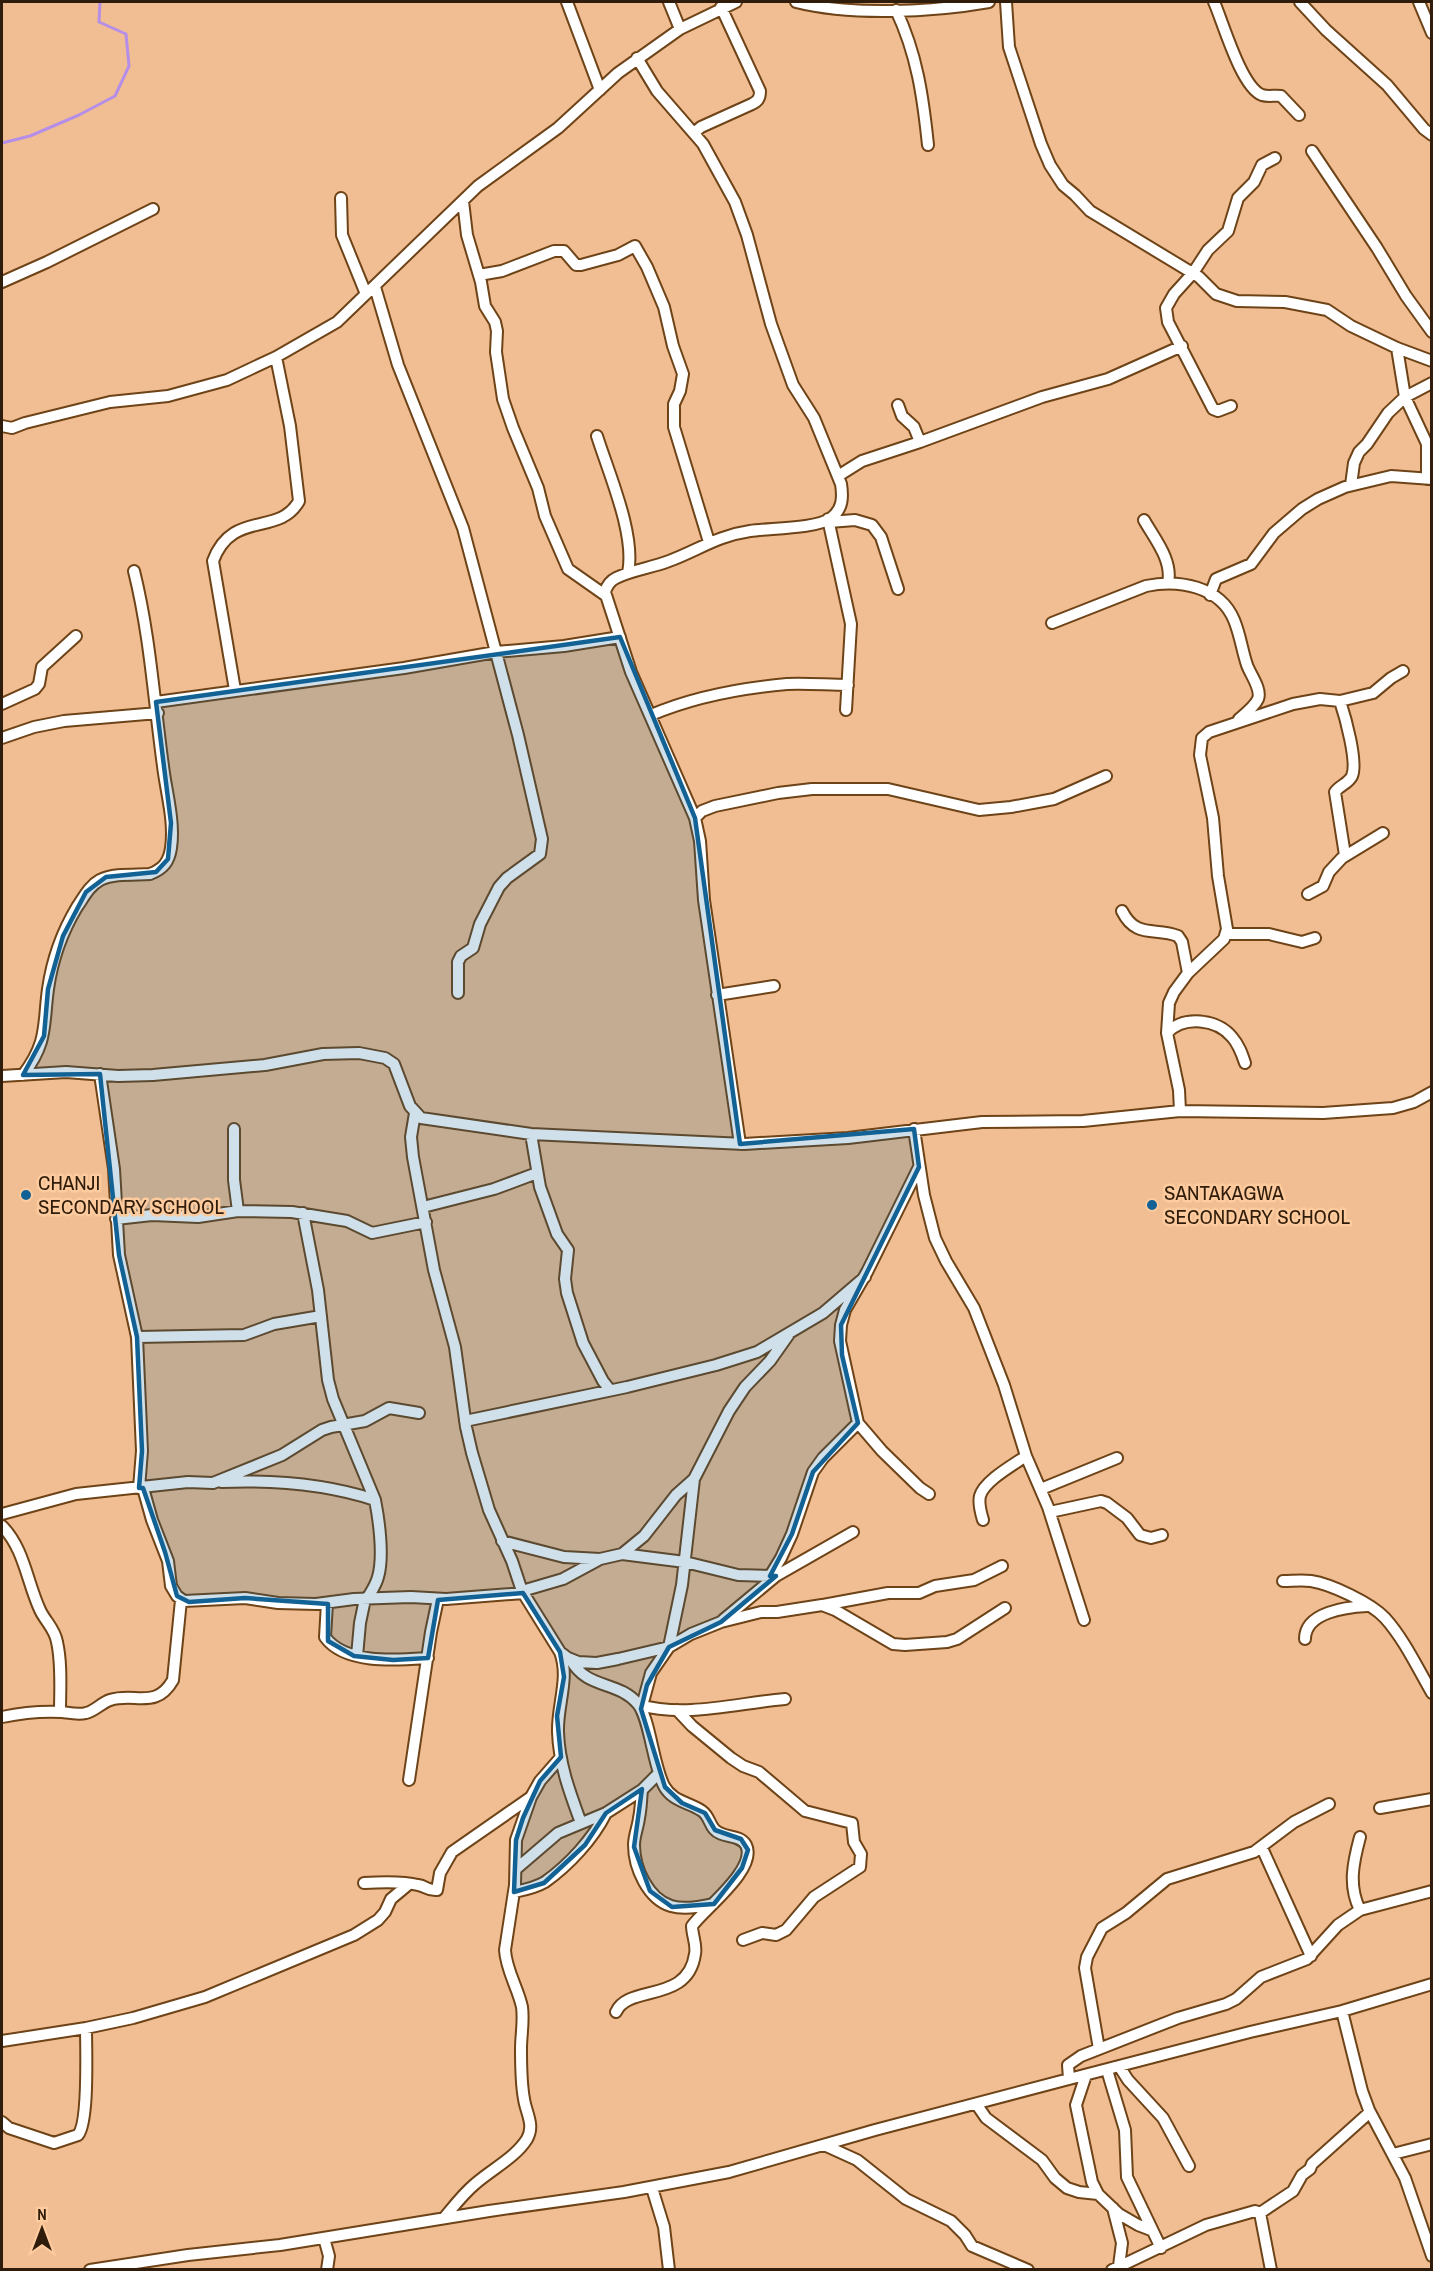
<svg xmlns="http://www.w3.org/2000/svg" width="1433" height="2271" font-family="'Archivo Narrow',sans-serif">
  <rect width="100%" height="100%" fill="#f0be92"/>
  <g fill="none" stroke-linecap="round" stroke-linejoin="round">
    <path stroke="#b58fe7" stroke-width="3" d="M 2,143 L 30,136 L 79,115 L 115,96 L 129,66 L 126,34 L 99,22 L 100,2"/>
    <g stroke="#6d4317" stroke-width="14">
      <path id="minor" d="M 567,2 L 600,90
        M 669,2 L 680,29
        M 796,2 C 851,16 932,12 989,2
        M 1006,2 L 1009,47 L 1041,144 L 1050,165 L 1063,185 L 1075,195 L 1090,211 L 1199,277 L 1216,294 L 1237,301 L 1285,302 L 1327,310 L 1351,326 L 1397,348 L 1432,361
        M 1214,2 C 1223,22 1241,87 1262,95 C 1268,97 1275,95 1281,96 L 1299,115
        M 1300,2 L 1326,30 L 1387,85 L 1424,129 L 1432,135
        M 1419,2 L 1432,33
        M 896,10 C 917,54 923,97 928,145
        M 637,58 L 657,91 L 703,144 L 735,202 L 747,235 L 771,324 L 793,385 L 814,418 L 841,484 C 843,497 843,509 831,518 C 816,529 770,528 750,531 C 716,536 699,550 669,561 C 651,568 632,570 616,578 C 610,581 607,585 605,592 L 631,672 L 695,818 L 700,841 L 704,900 L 740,1144
        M 695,132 L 701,127 L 752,104 C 758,101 760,98 760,91 L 721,7
        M 1312,151 L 1377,248 L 1406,296 L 1432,332
        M 341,198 L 342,235 L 366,294
        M 463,201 L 467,235 L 481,282 L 485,306 L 495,322 L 497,331 L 496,352 L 503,399 L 513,428 L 538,488 L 545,516 L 568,569 L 605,595
        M 479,275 L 502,271 L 554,251 L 564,251 L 576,265 L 581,265 L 618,255 L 635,246 L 647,267 L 664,307 L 673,346 L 683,374 L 680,391 L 674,404 L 674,427 L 709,542
        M 2,282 L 47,262 L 153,209
        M 375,287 L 398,365 L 463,528 L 518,735 L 542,839 L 540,854 L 507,878 L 499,887 L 480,924 L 473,948 L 461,956 L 458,962 L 458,993
        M 1397,348 L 1405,397 L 1427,444 L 1427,479
        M 898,405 L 902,416 L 914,427 L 920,442
        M 1231,406 L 1218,411 L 1213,409 L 1168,322 L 1166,308 L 1174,294 L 1193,273 L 1208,250 L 1228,231 L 1238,198 L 1254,182 L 1262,165 L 1275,158
        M 2,426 L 12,428 L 25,423 L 110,402 L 168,396 L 227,380 L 276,357 L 337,322 L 478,186 L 558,128 L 618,73 L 680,29 L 736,2
        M 597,436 C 609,474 636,535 628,573
        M 838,476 L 862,461 L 920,442 L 1042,397 L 1108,379 L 1182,346
        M 1351,485 L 1354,463 L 1359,452 L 1367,444 L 1388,413 L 1405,397 L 1432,383
        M 828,519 L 851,624 L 846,710
        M 1144,520 C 1154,538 1173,560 1168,583
        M 829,522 L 855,520 L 872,525 L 881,537 L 898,589
        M 1210,595 L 1216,579 L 1251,564 L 1274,533 L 1302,509 L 1318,499 L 1345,487 L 1391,476 L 1432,479
        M 1052,623 L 1146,586 C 1178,579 1220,586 1234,620 C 1240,634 1242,650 1247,665 C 1250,674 1262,689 1258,699 C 1255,706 1245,714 1239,719
        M 235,690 L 213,561 C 232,509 279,537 299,501 L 290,426 L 276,357
        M 1340,701 L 1373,693 L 1391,678 L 1403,671
        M 156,702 L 404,668 L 496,652 L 564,646 L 620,637
        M 2,704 L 35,689 L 39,684 L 42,667 L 76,636
        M 651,715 C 693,697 742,688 787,684 C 807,683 828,685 848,685
        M 2,738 L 34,727 L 64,721 L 158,713
        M 695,818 L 702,811 L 715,806 L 778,793 L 812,789 L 888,789 L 979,810 L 1011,807 L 1054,799 L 1106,776
        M 1308,894 L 1323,886 L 1329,872 L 1342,858 L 1383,833
        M 1122,911 C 1136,939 1155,927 1178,936 L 1182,942 L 1188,973
        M 1226,934 L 1269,934 L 1302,942 L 1315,938
        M 717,995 L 774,986
        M 1167,1033 C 1184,1015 1217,1019 1232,1037 C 1239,1045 1242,1054 1245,1063
        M 100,1074 L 114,1169 L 119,1255 L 137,1337 L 142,1451 L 139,1488
        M 23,1075 C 48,1042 43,1026 48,989 C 52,961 62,932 77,907 C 84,897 89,886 100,880 C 114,873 135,875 150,874 C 163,869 169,862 171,848 C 175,821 166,792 163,766 C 154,701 150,635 134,571
        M 2,1076 L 66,1072 L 118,1076 L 153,1075 L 265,1065 L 323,1054 L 359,1053 L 385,1058 L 394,1064 L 410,1106 L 421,1118 L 531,1134 L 744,1144 L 848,1138 L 982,1122 L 1083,1121 L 1180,1111 L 1323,1113 L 1393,1108 L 1414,1102 L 1432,1092
        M 1180,1111 L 1179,1090 L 1167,1033 L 1169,1003 L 1174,992 L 1188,973 L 1224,939 L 1227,929 L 1218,876 L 1213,818 L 1200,755 L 1202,738 L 1209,732 L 1293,704 L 1320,699 L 1340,701 C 1345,716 1358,762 1352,776 C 1348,784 1340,785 1335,792 L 1345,855
        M 415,1113 L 411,1137 L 413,1157 L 434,1270 L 455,1347 L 466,1427 L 472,1453 L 489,1510 L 512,1561 L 522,1591 L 560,1652 L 568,1658 L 578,1662 L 597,1663 L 618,1659 L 669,1647 L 691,1634 L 721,1622 L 761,1612 L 777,1612 L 822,1605 L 835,1610 L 893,1644 L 905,1645 L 947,1642 L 957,1639 L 1005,1608
        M 234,1129 L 234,1180 L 238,1211
        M 914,1129 L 924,1195 L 935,1238 L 946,1261 L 974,1308 L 1004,1385 L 1026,1456 L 1048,1507 L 1084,1620
        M 531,1134 L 540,1187 L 557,1234 L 568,1250 L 565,1279 L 567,1293 L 583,1343 L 603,1381 L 610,1390
        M 919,1167 L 867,1272 L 845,1310 L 841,1325 L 840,1341 L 858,1423 L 882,1451 L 920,1488 L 929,1494
        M 423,1207 L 494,1189 L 537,1173
        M 303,1213 L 318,1290 L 328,1380 L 333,1399 L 375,1500 C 379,1520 384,1557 378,1577 C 376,1585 371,1592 367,1599
        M 116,1219 L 152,1215 L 198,1217 L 238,1211 L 292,1212 L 347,1221 L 372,1233 L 426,1222
        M 137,1337 L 244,1335 L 274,1324 L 321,1316
        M 465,1421 L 627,1387 L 716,1365 L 757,1352 L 823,1313 L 865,1277
        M 222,1482 C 273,1480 326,1484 375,1500
        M 143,1488 L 152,1520 L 168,1561 L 171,1586 L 177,1596 L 184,1601 L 245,1598 L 278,1603 L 316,1604 L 354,1599 L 411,1597 L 446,1599 L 524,1593
        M 1041,1489 L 1117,1458
        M 1050,1512 L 1101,1501 L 1107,1503 L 1127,1518 L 1140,1535 L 1151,1538 L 1162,1535
        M 2,1514 L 76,1494 L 188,1482 L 213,1483 L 282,1455 L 322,1430 L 331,1427 L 365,1421 L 389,1408 L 419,1413
        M 983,1520 C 981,1513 978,1504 980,1496 C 984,1481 1013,1465 1026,1456
        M 2,1526 C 24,1548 27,1582 40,1610 C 45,1621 55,1629 57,1642 C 62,1664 60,1690 60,1712
        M 502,1541 L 564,1557 L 600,1559
        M 622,1554 L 644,1536 L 676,1495 L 694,1479
        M 770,1576 L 781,1558 L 792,1534 L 813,1472 L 823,1458 L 858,1423
        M 1283,1581 C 1292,1581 1302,1580 1311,1581 C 1331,1584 1371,1603 1385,1618 C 1404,1639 1418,1669 1432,1693
        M 522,1591 L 563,1579 L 600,1559 L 622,1554 L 685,1562 L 738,1575 L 776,1576
        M 327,1603 L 325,1637 C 345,1665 398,1660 428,1658
        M 823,1605 L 888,1593 L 919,1593 L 935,1586 L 974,1580 L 1002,1566
        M 723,1620 L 776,1576 L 853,1532
        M 1305,1639 C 1305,1612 1347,1607 1367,1606
        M 560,1652 C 570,1678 557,1705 558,1732 C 559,1764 570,1793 581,1823
        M 357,1656 L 360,1623 L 365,1599
        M 571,1660 C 587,1690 618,1680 638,1704 C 650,1719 653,1765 664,1786 C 673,1802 689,1802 702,1811 C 709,1816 709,1823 714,1829 C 722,1839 739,1833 746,1845 C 758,1869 704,1909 692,1926 C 692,1935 697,1945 695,1954 C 688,2004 628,1984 616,2012
        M 639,1705 C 687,1718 737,1703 785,1699
        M 642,1706 L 651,1673 L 669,1647 L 682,1585 L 694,1479 L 729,1411 L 745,1387 L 770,1361 L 789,1334
        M 677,1710 L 692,1726 L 731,1758 L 743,1766 L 759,1772 L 805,1811 L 852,1823 L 854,1842 L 861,1854 L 860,1867 L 814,1897 L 786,1930 L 776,1935 L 762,1933 L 743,1940
        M 2,1717 C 21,1713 43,1711 62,1712 C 70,1713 78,1715 86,1713 C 95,1711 101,1703 110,1700 C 135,1692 156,1710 173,1680 L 181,1600
        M 409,1780 L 431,1632 L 438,1599
        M 642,1790 C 641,1799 641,1809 639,1818 C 638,1827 634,1836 634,1845 C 634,1868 648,1899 671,1906 C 684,1910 700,1907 713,1904
        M 1380,1808 L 1432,1799
        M 1360,1837 C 1353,1863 1348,1886 1360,1910
        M 1262,1848 L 1311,1956
        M 516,1869 L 558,1833 L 606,1813 L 642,1790 L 659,1773
        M 364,1883 C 381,1882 402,1881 418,1885 C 426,1886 428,1891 437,1890 L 440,1873 L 452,1852 L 531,1797
        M 514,1892 C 524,1890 535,1888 545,1882 C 569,1865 593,1839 606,1813
        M 1342,2011 L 1362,2091 L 1369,2110 L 1405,2178 L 1432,2256
        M 2,2041 L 86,2028 L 133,2018 L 205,1997 L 354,1935 L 378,1920 L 385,1912 L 391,1899 L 409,1884
        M 1099,2049 L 1085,1968 L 1087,1957 L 1102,1928 L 1126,1913 L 1167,1879 L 1254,1852 L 1294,1822 L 1329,1804
        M 1119,2066 L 1128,2080 L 1163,2118 L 1189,2166
        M 1107,2070 L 1125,2130 L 1127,2177 L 1161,2248
        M 1086,2075 L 1076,2105 L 1092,2182 L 1098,2194 L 1119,2214 L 1138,2225 L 1151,2230
        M 1069,2079 L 1068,2065 L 1081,2056 L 1178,2018 L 1226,2004 L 1236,1999 L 1261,1977 L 1307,1959 L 1338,1925 L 1360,1910 L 1432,1891
        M 977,2105 L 986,2118 L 1042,2160 L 1055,2178 L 1067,2188 L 1079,2192 L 1098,2194
        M 2,2122 L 9,2128 L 54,2143 L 78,2135 C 89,2122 86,2049 86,2028
        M 824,2145 L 857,2160 L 906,2199 L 951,2221 L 965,2235 L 972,2246 L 1028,2270
        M 1393,2154 L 1432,2144
        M 652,2188 L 664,2227 L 669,2270
        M 1113,2208 L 1122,2243 L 1119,2266
        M 1260,2213 L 1293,2191 L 1302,2175 L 1310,2169 L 1312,2164 L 1370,2112
        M 444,2218 C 454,2206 463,2194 475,2184 C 492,2169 515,2158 527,2139 C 535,2125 526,2113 524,2099 C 521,2083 521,2065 521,2049 C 521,2035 524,2021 522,2007 C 518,1988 506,1970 505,1950 L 515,1885 L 516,1840 L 531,1797 L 540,1781 L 561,1757
        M 324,2238 L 329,2256 L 327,2270
        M 90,2270 L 188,2255 L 280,2245 L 489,2211 L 624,2192 L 729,2172 L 875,2130 L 1069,2079 L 1250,2032 L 1342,2011 L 1432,1984
        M 1112,2270 L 1206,2225 L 1255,2211 L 1260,2213 L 1271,2270"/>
    </g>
    <use href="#minor" stroke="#fff" stroke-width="10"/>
  </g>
  <path fill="#136295" fill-opacity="0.2" stroke="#136295" stroke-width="4.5" stroke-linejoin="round" d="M 620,637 L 695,818 L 740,1144 L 914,1129 L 919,1167 L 841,1325 L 842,1355 L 858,1423 L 813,1472 L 792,1534 L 770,1576 L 776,1576 L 721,1622 L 669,1647 L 647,1685 L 641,1709 L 665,1787 L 682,1803 L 705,1813 L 715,1830 L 741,1839 L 748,1850 L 742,1868 L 714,1904 L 672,1907 L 650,1891 L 634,1847 L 642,1789 L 606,1813 L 585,1845 L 544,1883 L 514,1892 L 516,1840 L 523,1818 L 540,1781 L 561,1757 L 557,1716 L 564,1677 L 560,1652 L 523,1593 L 438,1600 L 428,1658 L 393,1660 L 354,1656 L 328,1641 L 328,1604 L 245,1598 L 189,1602 L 177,1596 L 165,1552 L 143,1488 L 139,1488 L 142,1451 L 137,1337 L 119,1255 L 100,1074 L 23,1075 L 44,1036 L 48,989 L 63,936 L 86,892 L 106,877 L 156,872 L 168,859 L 171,823 L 156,702 Z"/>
  <g fill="#136295" stroke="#fecb9e" stroke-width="2">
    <circle cx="26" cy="1195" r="6"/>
    <circle cx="1152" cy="1205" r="6"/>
  </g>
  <g text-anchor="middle" stroke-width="5" stroke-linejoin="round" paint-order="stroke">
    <g font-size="21" fill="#2f1c0a" stroke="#fecb9e" text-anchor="start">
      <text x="38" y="1190">CHANJI<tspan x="38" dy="24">SECONDARY SCHOOL</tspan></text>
      <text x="1164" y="1200">SANTAKAGWA<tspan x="1164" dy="24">SECONDARY SCHOOL</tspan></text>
    </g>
  </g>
  <rect width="1433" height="2271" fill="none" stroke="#2f1c0a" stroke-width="6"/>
  <g transform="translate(42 2229)" stroke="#fecb9e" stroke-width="4.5" paint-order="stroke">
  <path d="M0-4.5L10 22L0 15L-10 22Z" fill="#2f1c0a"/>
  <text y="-9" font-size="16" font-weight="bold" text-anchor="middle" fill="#2f1c0a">N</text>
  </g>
</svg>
